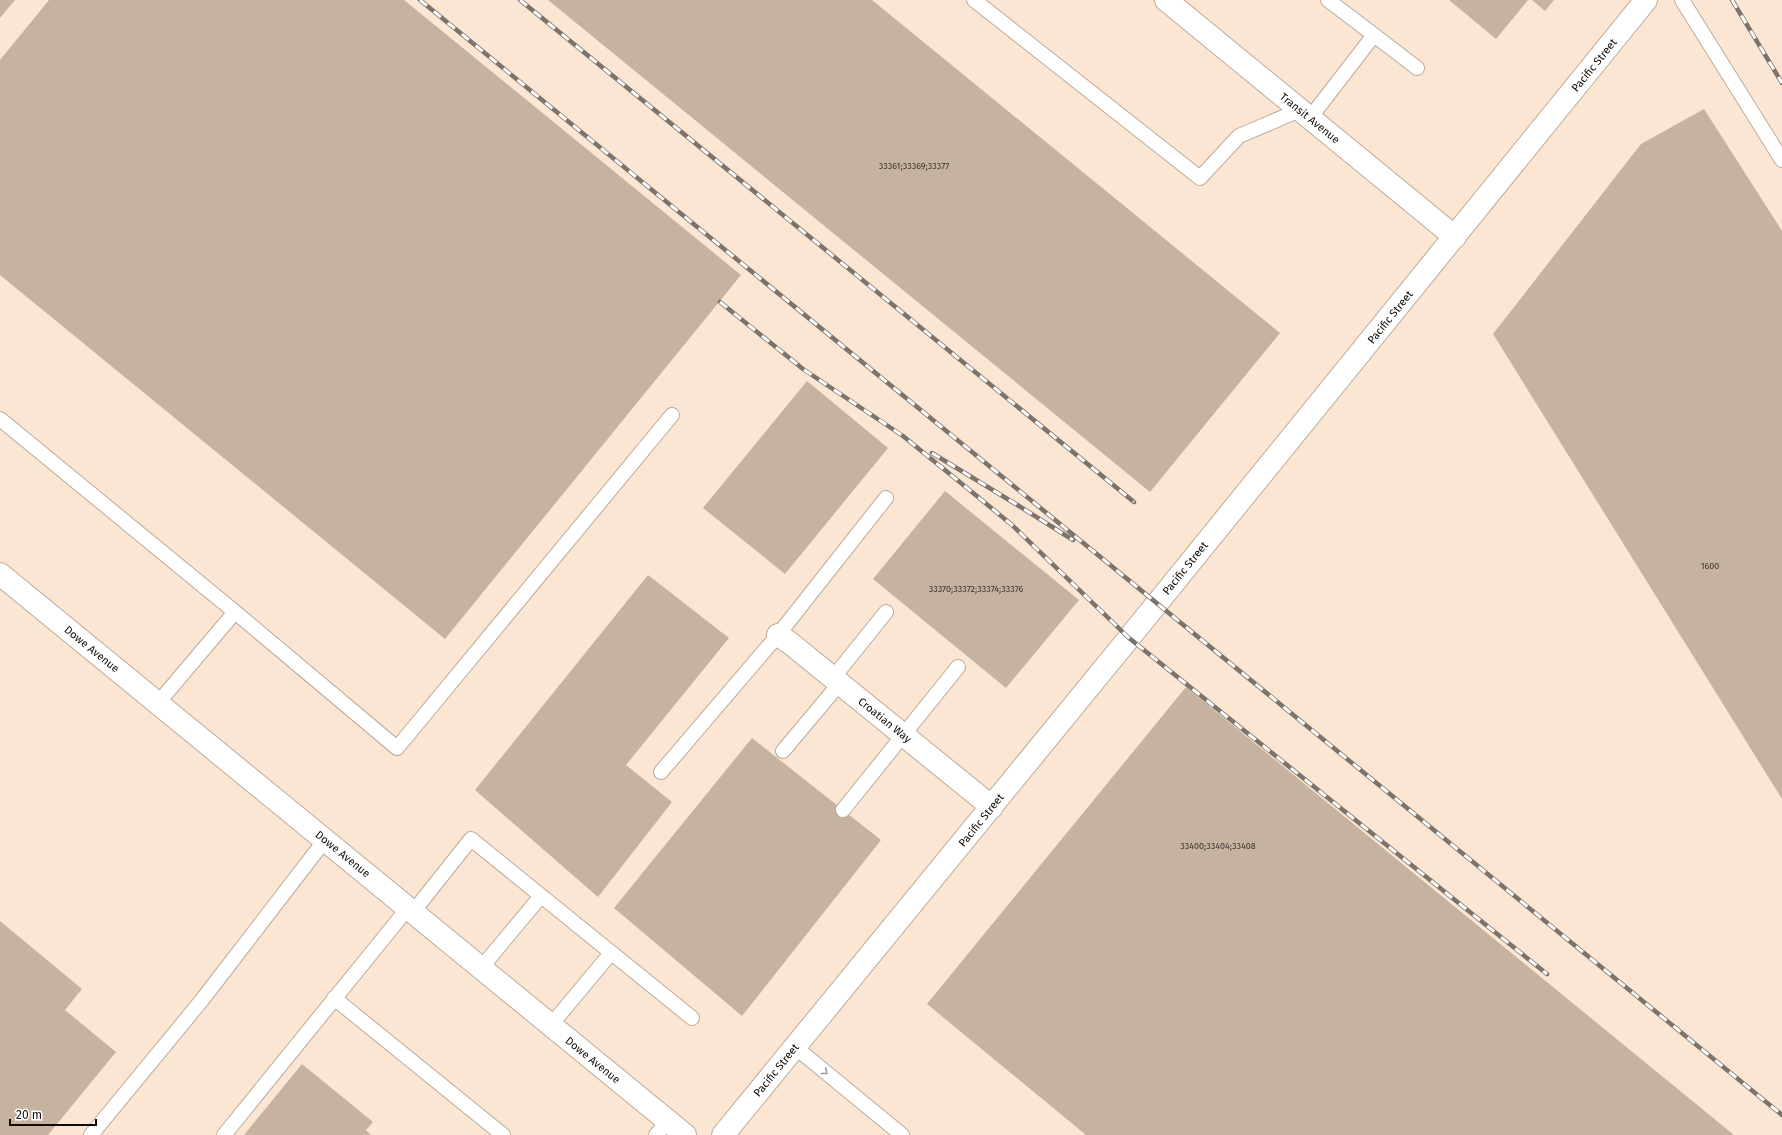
<svg xmlns="http://www.w3.org/2000/svg" width="1782" height="1135" font-family="'Fira Sans',sans-serif">
  <rect width="100%" height="100%" fill="#fff3e8"/>
  <path fill="#fbe6d3" d="M 0,0 L 1782,0 L 1782,1135 L 0,1135 Z"/>
  <path fill="#c6b2a1" d="M 0,0 L 15,0 L 0,18 Z
    M 49,0 L 404,0 L 741,275 L 445,639 L 0,275 L 0,60 Z
    M 548,0 L 872,0 L 1280,333 L 1150,492 Z
    M 1449,0 L 1528,0 L 1496,39 Z
    M 1532,0 L 1554,0 L 1545,11 Z
    M 1704,109 L 1782,231 L 1782,799 L 1493,334 L 1641,144 Z
    M 807,381 L 888,448 L 785,574 L 703,508 Z
    M 945,491 L 1079,600 L 1006,688 L 873,579 Z
    M 648,575 L 729,638 L 626,765 L 672,802 L 598,897 L 475,790 Z
    M 1186,687 L 1734,1135 L 1086,1135 L 927,1004 Z
    M 752,738 L 881,840 L 742,1016 L 614,908 Z
    M 0,921 L 82,989 L 65,1010 L 116,1052 L 48,1135 L 0,1135 Z
    M 302,1064 L 373,1122 L 366,1130 L 371,1135 L 244,1135 Z"/>
  <g fill="none" stroke-linecap="round" stroke-linejoin="round">
    <g stroke="#bdaa98" stroke-width="16">
      <path id="service" d="M 974,0 L 1200,178 L 1239,136 L 1300,110
        M 1328,0 L 1374,35
        M 1682,0 L 1782,160
        M 1310,118 L 1374,35 L 1417,68
        M 0,419 L 235,612 L 158,703
        M 235,612 L 397,748 L 672,415
        M 833,678 L 886,612
        M 783,751 L 840,683
        M 661,772 L 778,635 L 886,498
        M 843,810 L 958,667
        M 413,912 L 471,839 L 692,1018
        M 481,968 L 541,896
        M 334,998 L 503,1135
        M 551,1025 L 611,953
        M 795,1047 L 902,1135
        M 91,1135 L 202,1000 L 325,840
        M 224,1135 L 408,908
        M 656,1135 L 668,1121"/>
    </g>
    <g stroke="#bdaa98" stroke-width="24">
      <path id="minor" d="M 1166,0 L 1455,237
        M 0,574 L 685,1135
        M 778,635 L 790,643 L 992,807
        M 723,1135 L 1129,638 L 1646,0"/>
    </g>
    <use href="#service" stroke="#fff" stroke-width="14"/>
    <use href="#minor" stroke="#fff" stroke-width="22"/>
    <g stroke="#7c736b" stroke-width="4.5">
      <path id="rail" d="M 420,0 L 1782,1115
        M 520,0 L 1134,502
        M 1732,0 L 1782,83
        M 720,302 L 803,369 L 903,436 L 972,492 L 1012,525 L 1129,638 L 1547,974
        M 932,453 L 1019,506 L 1073,540"/>
    </g>
    <use href="#rail" stroke="#fff" stroke-width="3" stroke-dasharray="9" stroke-linecap="butt"/>
  </g>
  <defs><path id="oneway-chevron" d="M-2-3.5L2.5 0L-2 3.5" fill="none" stroke-width="1.6" stroke-linecap="round" stroke-linejoin="round"/></defs>
  <use stroke="#9f9d9b" href="#oneway-chevron" transform="translate(825 1072) rotate(39)"/>
  <g text-anchor="middle" stroke-width="3.5" stroke-linejoin="round" paint-order="stroke">
    <g font-size="9" fill="#3e342c">
      <text x="914" y="169">33361;33369;33377</text>
      <text x="1710" y="569">1600</text>
      <text x="976" y="592">33370;33372;33374;33376</text>
      <text x="1218" y="849">33400;33404;33408</text>
    </g>
    <g font-size="11" fill="#100a05" stroke="#fff">
      <text transform="translate(1594 65) rotate(-51)" y="4">Pacific Street</text>
      <text transform="translate(1310 118) rotate(39)" y="4">Transit Avenue</text>
      <text transform="translate(1390 317) rotate(-51)" y="4">Pacific Street</text>
      <text transform="translate(1185 568) rotate(-51)" y="4">Pacific Street</text>
      <text transform="translate(92 649) rotate(39)" y="4">Dowe Avenue</text>
      <text transform="translate(885 720) rotate(39)" y="4">Croatian Way</text>
      <text transform="translate(981 820) rotate(-51)" y="4">Pacific Street</text>
      <text transform="translate(343 854) rotate(39)" y="4">Dowe Avenue</text>
      <text transform="translate(593 1060) rotate(39)" y="4">Dowe Avenue</text>
      <text transform="translate(776 1070) rotate(-51)" y="4">Pacific Street</text>
    </g>
  </g>
  <path d="M10 1119v6h86v-6" fill="none" stroke="#100a05" stroke-width="2"/>
  <text x="16" y="1119" font-size="12" fill="#100a05" stroke="#ffffff" stroke-width="3" paint-order="stroke">20 m</text>
</svg>
